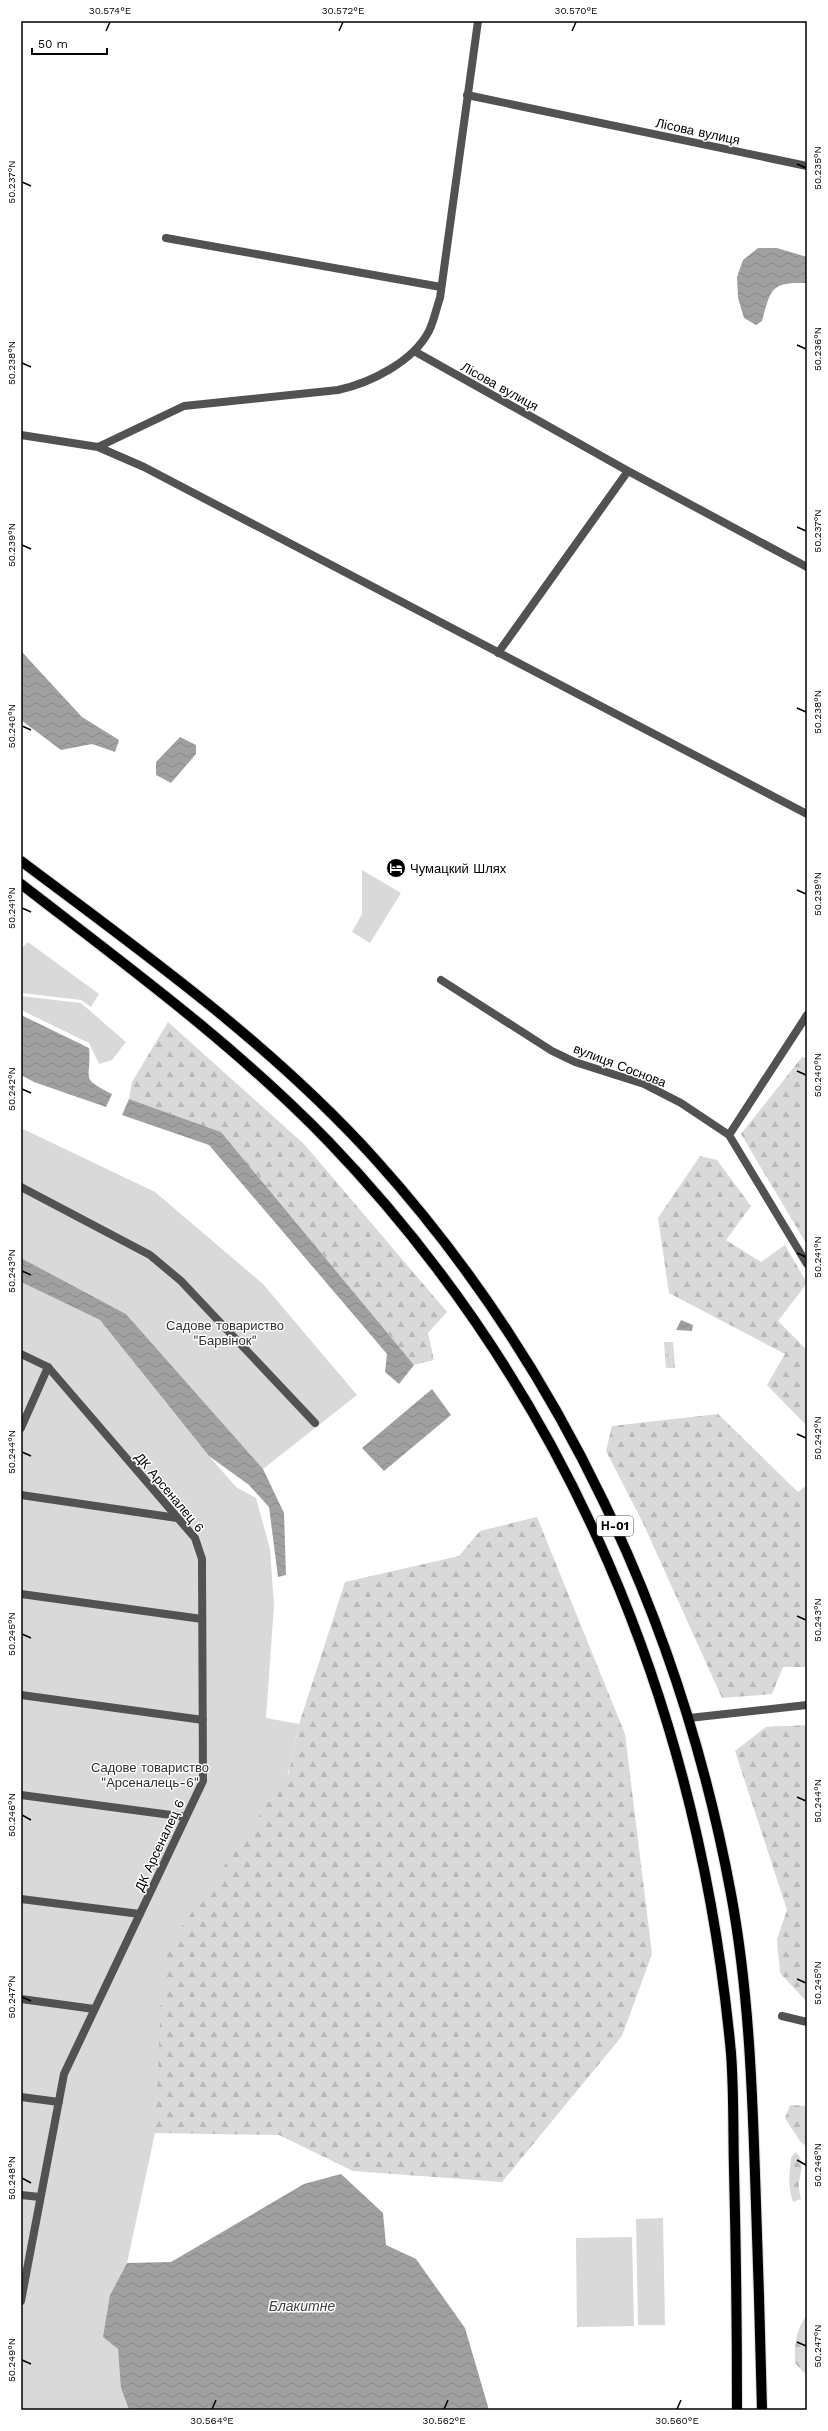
<svg xmlns="http://www.w3.org/2000/svg" width="828" height="2431" font-family="'Work Sans',sans-serif">
  <defs>
    <pattern id="forest-firs" width="22" height="20" patternUnits="userSpaceOnUse"><rect width="22" height="20" fill="#d9d9d9"/><path d="M5 1l3.5 6h-7zM16 11l3.5 6h-7z" fill="#b8b8b8"/></pattern>
    <pattern id="park-tufts" width="24" height="20" patternUnits="userSpaceOnUse"><rect width="24" height="20" fill="#d9d9d9"/><path d="M3 7l-1-3M5 7V3M7 7l1-3M15 17l-1-3M17 17v-4M19 17l1-3" fill="none" stroke="#b8b8b8"/></pattern>
    <pattern id="water-waves" width="16" height="10" patternUnits="userSpaceOnUse"><rect width="16" height="10" fill="#a0a0a0"/><path d="M0 5q4-4 8 0t8 0" fill="none" stroke="#888"/></pattern>
  </defs>
  <rect width="100%" height="100%" fill="#fff"/>
  <path fill="#d9d9d9" d="M 362,870 L 401,893 L 370,943 L 352,932 L 362,914 Z
    M 28,942 L 99,994 L 91,1007 L 81,1000 L 21,993 L 21,949 Z
    M 21,996 L 81,1003 L 126,1042 L 112,1060 L 99,1064 L 89,1043 L 21,1010 Z
    M 21,1128 L 155,1192 L 263,1284 L 357,1395 L 263,1469 L 126,1314 L 21,1258 Z
    M 21,1282 L 100,1320 L 209,1456 L 236,1487 L 256,1498 L 270,1549 L 274,1605 L 266,1718 L 299,1724 L 290,1768 L 155,2133 L 127,2263 L 110,2295 L 125,2399 L 129,2410 L 21,2410 Z
    M 663,2218 L 665,2325 L 638,2325 L 636,2219 Z
    M 632,2237 L 634,2326 L 577,2327 L 576,2238 Z"/>
  <path fill="url(#forest-firs)" d="M 168,1022 L 304,1144 L 447,1312 L 428,1333 L 434,1360 L 414,1365 L 221,1132 L 129,1099 L 132,1082 Z
    M 802,1057 L 807,1058 L 807,1245 L 741,1134 Z
    M 700,1156 L 717,1160 L 751,1206 L 726,1240 L 761,1262 L 785,1245 L 807,1283 L 778,1321 L 807,1350 L 807,1426 L 767,1385 L 785,1354 L 669,1293 L 658,1218 Z
    M 718,1414 L 798,1492 L 807,1485 L 807,1667 L 783,1667 L 772,1694 L 722,1698 L 643,1523 L 606,1451 L 612,1426 Z
    M 537,1517 L 625,1734 L 652,1954 L 622,2036 L 502,2182 L 353,2171 L 279,2135 L 155,2133 L 163,1954 L 289,1773 L 299,1724 L 345,1582 L 459,1556 L 480,1531 Z
    M 807,1725 L 807,2002 L 780,1973 L 777,1939 L 787,1910 L 735,1751 L 766,1727 Z
    M 790,2105 L 807,2106 L 807,2147 L 800,2141 L 785,2118 Z
    M 796,2152 C 807,2165 799,2172 799,2186 C 799,2190 800,2195 801,2199 L 793,2202 C 787,2187 790,2172 791,2157 Z
    M 807,2315 L 807,2376 L 795,2363 C 794,2346 796,2329 807,2315 Z"/>
  <path fill="url(#park-tufts)" d="M 664,1342 L 673,1342 L 675,1368 L 666,1368 Z"/>
  <path fill="url(#water-waves)" d="M 758,248 L 777,248 L 807,257 L 807,283 C 771,282 771,288 762,321 L 756,325 L 744,318 L 738,298 L 737,277 L 743,260 Z
    M 21,651 L 82,717 L 119,740 L 115,752 L 92,744 L 61,750 L 21,720 Z
    M 180,737 L 196,745 L 196,754 L 171,783 L 156,775 L 156,762 Z
    M 21,1015 L 89,1048 C 92,1080 78,1077 112,1094 L 106,1107 L 34,1082 L 21,1075 Z
    M 129,1099 L 221,1132 L 414,1365 L 399,1384 L 385,1372 L 387,1354 L 209,1145 L 122,1115 Z
    M 21,1258 L 126,1314 L 263,1469 L 284,1513 L 286,1575 L 278,1577 L 269,1507 L 249,1485 L 209,1456 L 100,1320 L 21,1282 Z
    M 681,1320 L 693,1325 L 692,1331 L 676,1330 Z
    M 432,1389 L 451,1415 L 384,1471 L 362,1448 Z
    M 341,2174 L 383,2213 L 386,2245 L 416,2259 L 465,2328 L 489,2410 L 129,2410 L 121,2388 L 118,2349 L 103,2337 L 110,2295 L 127,2263 L 171,2262 L 304,2184 Z"/>
  <g fill="none" stroke-linecap="round" stroke-linejoin="round">
    <g stroke="#dbdbdb" stroke-width="12">
      <path id="primary" d="M 21,861 C 145,954 271,1044 375,1159 C 560,1364 681,1623 731,1894 C 748,1986 752,2080 755,2174 C 758,2253 760,2331 762,2410
        M 21,884 C 127,966 235,1045 328,1141 C 570,1393 699,1709 731,2053 C 734,2092 733,2131 734,2169 C 736,2249 737,2330 737,2410"/>
    </g>
    <path stroke="#525252" stroke-width="8" d="M 467,95 L 807,166
      M 166,238 L 441,287
      M 414,351 L 628,471 L 807,567
      M 21,435 L 98,447 L 144,467 L 807,814
      M 98,447 L 184,406 L 338,390 C 370,383 413,362 429,331 C 434,321 436,309 440,298 L 478,21
      M 498,653 L 628,471
      M 441,980 L 552,1051 L 575,1062 L 644,1084 L 681,1103 L 729,1135 L 807,1015
      M 729,1135 L 807,1264
      M 21,1187 L 150,1255 L 181,1281 L 315,1423
      M 21,1354 L 48,1367 L 195,1538 L 202,1559 L 203,1781 L 64,2074 L 21,2301
      M 21,1428 L 48,1367
      M 21,1495 L 177,1518
      M 21,1594 L 202,1619
      M 21,1695 L 203,1720
      M 689,1718 L 807,1705
      M 21,1795 L 186,1817
      M 21,1899 L 140,1914
      M 21,1999 L 94,2009
      M 782,2016 L 807,2022
      M 21,2097 L 59,2102
      M 21,2195 L 40,2197"/>
    <use href="#primary" stroke="#000" stroke-width="10"/>
  </g>
  <path fill="none" stroke="#000" stroke-width="1.5" d="M 106,31 L 110,22M 339,31 L 343,22M 572,31 L 576,22M 797,164 L 806,168M 22,182 L 31,186M 797,345 L 806,349M 22,363 L 31,367M 797,527 L 806,531M 22,545 L 31,549M 797,708 L 806,712M 22,726 L 31,730M 797,890 L 806,894M 22,908 L 31,912M 797,1071 L 806,1075M 22,1089 L 31,1093M 797,1253 L 806,1257M 22,1271 L 31,1275M 797,1434 L 806,1438M 22,1452 L 31,1456M 797,1616 L 806,1620M 22,1634 L 31,1638M 797,1797 L 806,1801M 22,1815 L 31,1820M 797,1979 L 806,1983M 22,1997 L 31,2001M 797,2160 L 806,2165M 22,2178 L 31,2183M 797,2342 L 806,2346M 22,2360 L 31,2364M 212,2409 L 216,2400M 444,2409 L 448,2400M 677,2409 L 681,2400"/>
  <defs>
    <g id="hotel-disc" transform="scale(1)"><circle r="9.5" fill="#000" stroke="#fff"/><path d="M-6-4.5h1.5V1H6V5H4.5V3h-9V5H-6ZM-4 0a1.8 1.8 0 1 1 3.6 0ZM.5 0V-2.5h3Q6-2.5 6 0Z" fill="#fff"/></g>
  </defs>
  <g fill-rule="evenodd">
    <use href="#hotel-disc" x="396" y="868"/>
  </g>
  <g text-anchor="middle" stroke-width="3" stroke-linejoin="round" paint-order="stroke">
    <rect fill="#fff" stroke="#4c4c4c" stroke-width="1" x="597" y="1516" width="36" height="20" rx="3"/>
    <g font-size="12" font-weight="bold" fill="#000">
      <text x="615" y="1530">Н-01</text>
    </g>
    <g font-size="13" fill="#000" stroke="#fff">
      <text transform="translate(698 131) rotate(12)" y="5">Лісова вулиця</text>
      <text transform="translate(500 386) rotate(29)" y="5">Лісова вулиця</text>
      <text transform="translate(620 1065) rotate(21)" y="5">вулиця Соснова</text>
      <text transform="translate(170 1492) rotate(50)" y="5">ДК Арсеналец 6</text>
      <text transform="translate(159 1845) rotate(-65)" y="5">ДК Арсеналец 6</text>
    </g>
    <g font-size="13" fill="#000" stroke="#fff" text-anchor="start">
      <text x="410" y="873">Чумацкий Шлях</text>
    </g>
    <g font-size="13" fill="#303030" stroke="#fff">
      <text x="225" y="1330">Садове товариство<tspan x="225" dy="15">"Барвінок"</tspan></text>
      <text x="150" y="1772">Садове товариство<tspan x="150" dy="15">"Арсеналець-6"</tspan></text>
    </g>
    <g font-size="14" font-style="italic" fill="#414141" stroke="#fff">
      <text x="302" y="2311">Блакитне</text>
    </g>
  </g>
  <rect width="828" height="2431" fill="none" stroke="#ffffff" stroke-width="44"/>
  <path d="M32 48v6h75v-6" fill="none" stroke="#000000" stroke-width="2"/>
  <text x="38" y="48" font-size="12" fill="#000000" stroke="#ffffff" stroke-width="3" paint-order="stroke">50 m</text>
  <rect x="22" y="22" width="784" height="2387" fill="none" stroke="#000" stroke-width="1.5"/>
  <g font-size="10" text-anchor="middle" fill="#000">
    <text x="110" y="14">30.574°E</text>
    <text x="343" y="14">30.572°E</text>
    <text x="576" y="14">30.570°E</text>
    <text transform="translate(817 168) rotate(-90)" y="4">50.235°N</text>
    <text transform="translate(11 182) rotate(-90)" y="4">50.237°N</text>
    <text transform="translate(817 349) rotate(-90)" y="4">50.236°N</text>
    <text transform="translate(11 363) rotate(-90)" y="4">50.238°N</text>
    <text transform="translate(817 531) rotate(-90)" y="4">50.237°N</text>
    <text transform="translate(11 545) rotate(-90)" y="4">50.239°N</text>
    <text transform="translate(817 712) rotate(-90)" y="4">50.238°N</text>
    <text transform="translate(11 726) rotate(-90)" y="4">50.240°N</text>
    <text transform="translate(817 894) rotate(-90)" y="4">50.239°N</text>
    <text transform="translate(11 908) rotate(-90)" y="4">50.241°N</text>
    <text transform="translate(817 1075) rotate(-90)" y="4">50.240°N</text>
    <text transform="translate(11 1089) rotate(-90)" y="4">50.242°N</text>
    <text transform="translate(817 1257) rotate(-90)" y="4">50.241°N</text>
    <text transform="translate(11 1271) rotate(-90)" y="4">50.243°N</text>
    <text transform="translate(817 1438) rotate(-90)" y="4">50.242°N</text>
    <text transform="translate(11 1452) rotate(-90)" y="4">50.244°N</text>
    <text transform="translate(817 1620) rotate(-90)" y="4">50.243°N</text>
    <text transform="translate(11 1634) rotate(-90)" y="4">50.245°N</text>
    <text transform="translate(817 1801) rotate(-90)" y="4">50.244°N</text>
    <text transform="translate(11 1815) rotate(-90)" y="4">50.246°N</text>
    <text transform="translate(817 1983) rotate(-90)" y="4">50.245°N</text>
    <text transform="translate(11 1997) rotate(-90)" y="4">50.247°N</text>
    <text transform="translate(817 2165) rotate(-90)" y="4">50.246°N</text>
    <text transform="translate(11 2178) rotate(-90)" y="4">50.248°N</text>
    <text transform="translate(817 2346) rotate(-90)" y="4">50.247°N</text>
    <text transform="translate(11 2360) rotate(-90)" y="4">50.249°N</text>
    <text x="212" y="2424">30.564°E</text>
    <text x="444" y="2424">30.562°E</text>
    <text x="677" y="2424">30.560°E</text>
  </g>
</svg>
